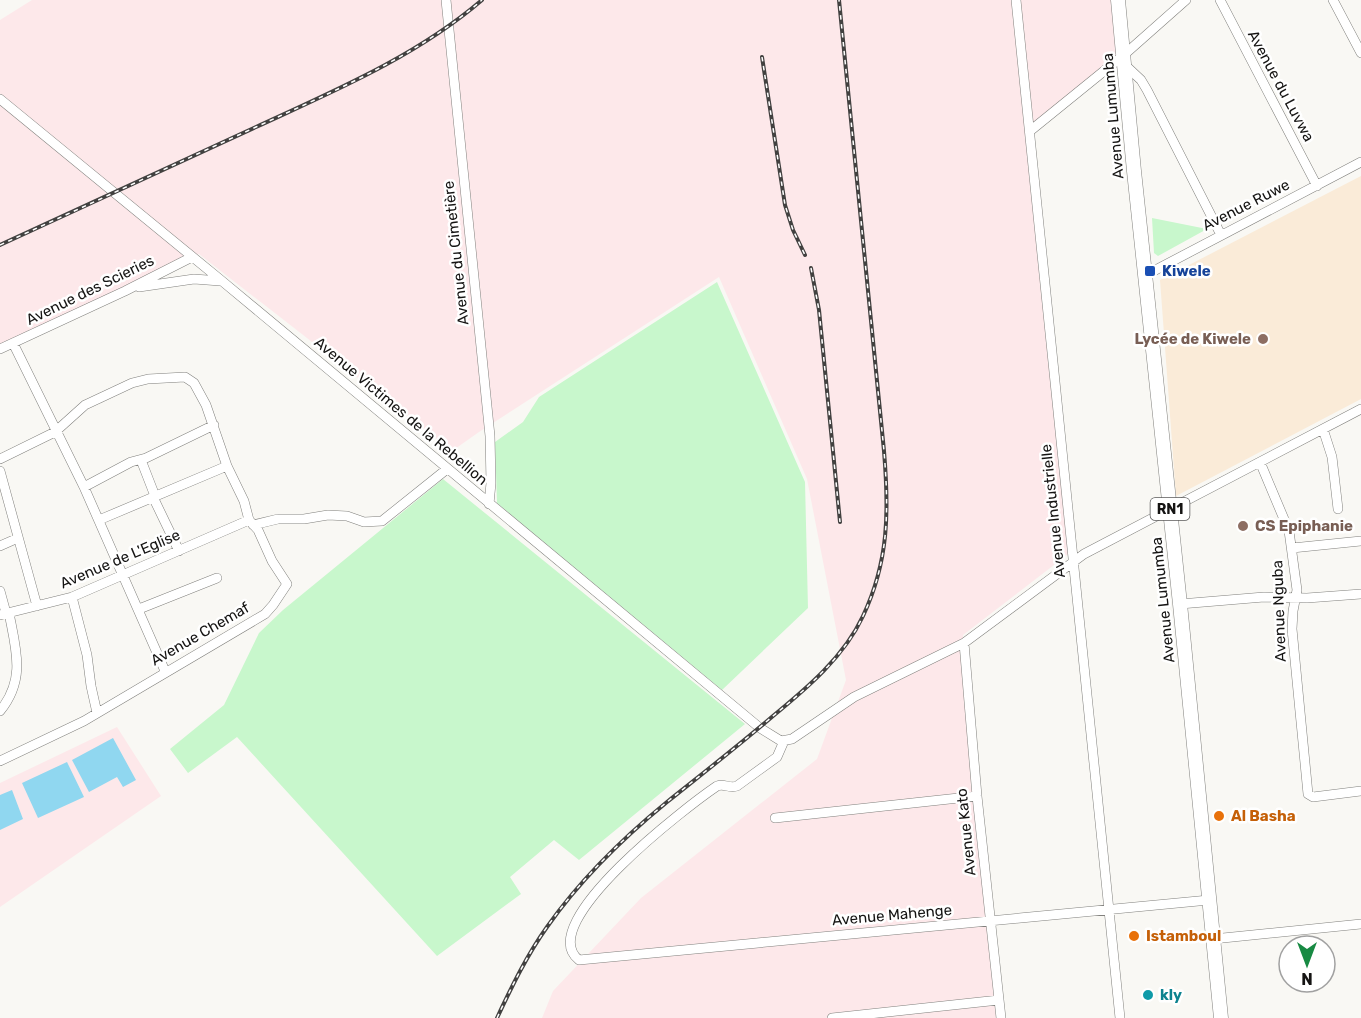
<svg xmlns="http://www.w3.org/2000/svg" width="1361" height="1018" font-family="Rubik,sans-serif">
  <rect width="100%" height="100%" fill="#f9f8f4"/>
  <path fill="#fde8ea" d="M 32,0 L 1112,0 L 1118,55 L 1031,131 L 1076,548 L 963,635 L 996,1018 L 542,1018 L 553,991 L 641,898 L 817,759 L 846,680 L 807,479 L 719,277 L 479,432 L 452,451 L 199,254 L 0,345 L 0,20 Z
    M 117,727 L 161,796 L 0,907 L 0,783 Z"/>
  <path fill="#faebd8" d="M 1361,176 L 1361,399 L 1176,496 L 1160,280 Z"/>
  <path fill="#c8f7cc" d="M 1152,218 L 1207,229 L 1158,256 L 1154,253 Z
    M 717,282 L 805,482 L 808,608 L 722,690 L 497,503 L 495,442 L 523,422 L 539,397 Z
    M 443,479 L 745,724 L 579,860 L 554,840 L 510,877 L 521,894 L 437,956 L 237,737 L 188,773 L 170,749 L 224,705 L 259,633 L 283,610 Z"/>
  <path fill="#90d7f0" d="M 113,738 L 136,780 L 123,787 L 117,777 L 89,792 L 72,760 Z
    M 67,762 L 84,797 L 38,818 L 22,783 Z
    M 12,790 L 23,819 L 0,830 L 0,795 Z"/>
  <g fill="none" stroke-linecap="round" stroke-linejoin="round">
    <g stroke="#81807d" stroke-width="10">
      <path id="minor" d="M 446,0 L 490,436 L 491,483 L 489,504
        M 1016,0 L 1120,1018
        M 1220,0 L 1317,186
        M 1333,0 L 1361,53
        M 1125,65 L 1141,80 L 1147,90 L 1221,235
        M 0,99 L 222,281 L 760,728 L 781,741 L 792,739 L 854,697 L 964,643 L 1084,554 L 1361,409
        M 1030,131 L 1125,54 L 1186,0
        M 1146,275 L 1361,162
        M 139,287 L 194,279 L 220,281
        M 13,343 L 84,487 L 165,671
        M 0,349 L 125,291 L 192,257
        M 1323,429 L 1332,457 L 1338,509
        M 0,459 L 55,432 L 85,405 L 132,383 L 148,379 L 185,377 L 194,383 L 206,405 L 227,466 L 244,501 L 249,520 L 258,530 L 272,561 L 287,584 L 273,605 L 265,614 L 84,721 L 0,761
        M 141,460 L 155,496
        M 1260,462 L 1289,531 L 1297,590 L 1293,611 L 1292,629 L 1308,794 L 1313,797 L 1361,791
        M 0,471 L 37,606
        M 84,487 L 131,462 L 146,458 L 214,425
        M 153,497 L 179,551
        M 99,520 L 227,466
        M 253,525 L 278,519 L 304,519 L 328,515 L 347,516 L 364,522 L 382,521 L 447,469
        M 0,546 L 18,538
        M 1292,548 L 1361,541
        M 0,591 L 6,613
        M 72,597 L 87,655 L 91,686 L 97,713
        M 1180,604 L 1264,597 L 1307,598 L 1361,594
        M 139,609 L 217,578
        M 0,615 L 72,597 L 249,520
        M 964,643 L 977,796 L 1001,1018
        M 0,711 C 26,679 16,650 9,613
        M 784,741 L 777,757 L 737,786 C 730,789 724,783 717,786 C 689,805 532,924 579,960 L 1209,900
        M 775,818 L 977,796
        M 1213,939 L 1361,924
        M 832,1018 L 999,1000"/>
    </g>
    <g stroke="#81807d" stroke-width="15">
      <path id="highway" d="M 1118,0 L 1134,171 L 1180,604 L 1221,1018"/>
    </g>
    <use href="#minor" stroke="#fff" stroke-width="9"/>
    <use href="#highway" stroke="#fff" stroke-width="14"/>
    <g stroke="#424140" stroke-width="4">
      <path id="rail" d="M 762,57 L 785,205 L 793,230 L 805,255
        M 0,245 C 86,206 171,166 256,127 C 334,91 417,56 482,0
        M 811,268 L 819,310 L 840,522
        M 497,1018 C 512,986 527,955 547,927 C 580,880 623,838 667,802 C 702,774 738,746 773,716 C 807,688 844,657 863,616 C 889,561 889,511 884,451 L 839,0"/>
    </g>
    <use href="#rail" stroke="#fff" stroke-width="1.5" stroke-dasharray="4.5" stroke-linecap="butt"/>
  </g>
  <rect fill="#1a4fb4" stroke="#fff" stroke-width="2" x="1144" y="265" width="12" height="12" rx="3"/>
  <g fill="#8d6e63" stroke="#fff" stroke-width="2">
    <circle cx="1263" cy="339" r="6"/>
    <circle cx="1243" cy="526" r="6"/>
  </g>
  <g fill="#e8710a" stroke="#fff" stroke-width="2">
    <circle cx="1219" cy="816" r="6"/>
    <circle cx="1134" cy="936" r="6"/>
  </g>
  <circle fill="#0f9aa8" stroke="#fff" stroke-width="2" cx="1148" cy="995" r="6"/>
  <g text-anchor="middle" stroke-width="5" stroke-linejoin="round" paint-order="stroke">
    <rect fill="#fff" stroke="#5b5a5a" stroke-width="1.5" x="1150.5" y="498" width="39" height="22" rx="4.5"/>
    <g font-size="14" font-weight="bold" fill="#151413">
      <text x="1170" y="514">RN1</text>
    </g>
    <g font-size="15" fill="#151413" stroke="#fff">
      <text transform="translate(1281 86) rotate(62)" y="5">Avenue du Luvwa</text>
      <text transform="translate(1113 116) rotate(-95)" y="5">Avenue Lumumba</text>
      <text transform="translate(1246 205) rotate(-27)" y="5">Avenue Ruwe</text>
      <text transform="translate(456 253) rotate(-96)" y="5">Avenue du Cimetière</text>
      <text transform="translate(90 290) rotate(-26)" y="5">Avenue des Scieries</text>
      <text transform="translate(401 411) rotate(40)" y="5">Avenue Victimes de la Rebellion</text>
      <text transform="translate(1053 511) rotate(-96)" y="5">Avenue Industrielle</text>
      <text transform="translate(120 559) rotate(-23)" y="5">Avenue de L'Eglise</text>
      <text transform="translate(1163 600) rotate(-96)" y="5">Avenue Lumumba</text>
      <text transform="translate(1279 611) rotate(-92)" y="5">Avenue Nguba</text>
      <text transform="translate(200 634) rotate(-30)" y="5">Avenue Chemaf</text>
      <text transform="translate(966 832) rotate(-96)" y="5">Avenue Kato</text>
      <text transform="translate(892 915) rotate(-5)" y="5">Avenue Mahenge</text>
    </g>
    <g font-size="15" font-weight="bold" fill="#164399" stroke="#fff" text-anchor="start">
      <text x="1162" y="276">Kiwele</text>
    </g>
    <g font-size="15" font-weight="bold" fill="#785e54" stroke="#fff" text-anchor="end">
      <text x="1251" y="344">Lycée de Kiwele</text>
      <text x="1255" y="531" text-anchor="start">CS Epiphanie</text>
    </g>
    <g font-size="15" font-weight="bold" fill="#c56008" stroke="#fff" text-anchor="start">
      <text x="1231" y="821">Al Basha</text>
      <text x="1146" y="941">Istamboul</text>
    </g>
    <g font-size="15" font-weight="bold" fill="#0d838f" stroke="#fff" text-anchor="start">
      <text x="1160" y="1000">kly</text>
    </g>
  </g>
  <g transform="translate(1307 964) rotate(180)"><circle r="28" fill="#ffffff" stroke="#a1a1a1" stroke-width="1.5"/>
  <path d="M0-4.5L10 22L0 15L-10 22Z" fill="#188a43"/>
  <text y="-9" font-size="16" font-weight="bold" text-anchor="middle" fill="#151413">N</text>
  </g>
</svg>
